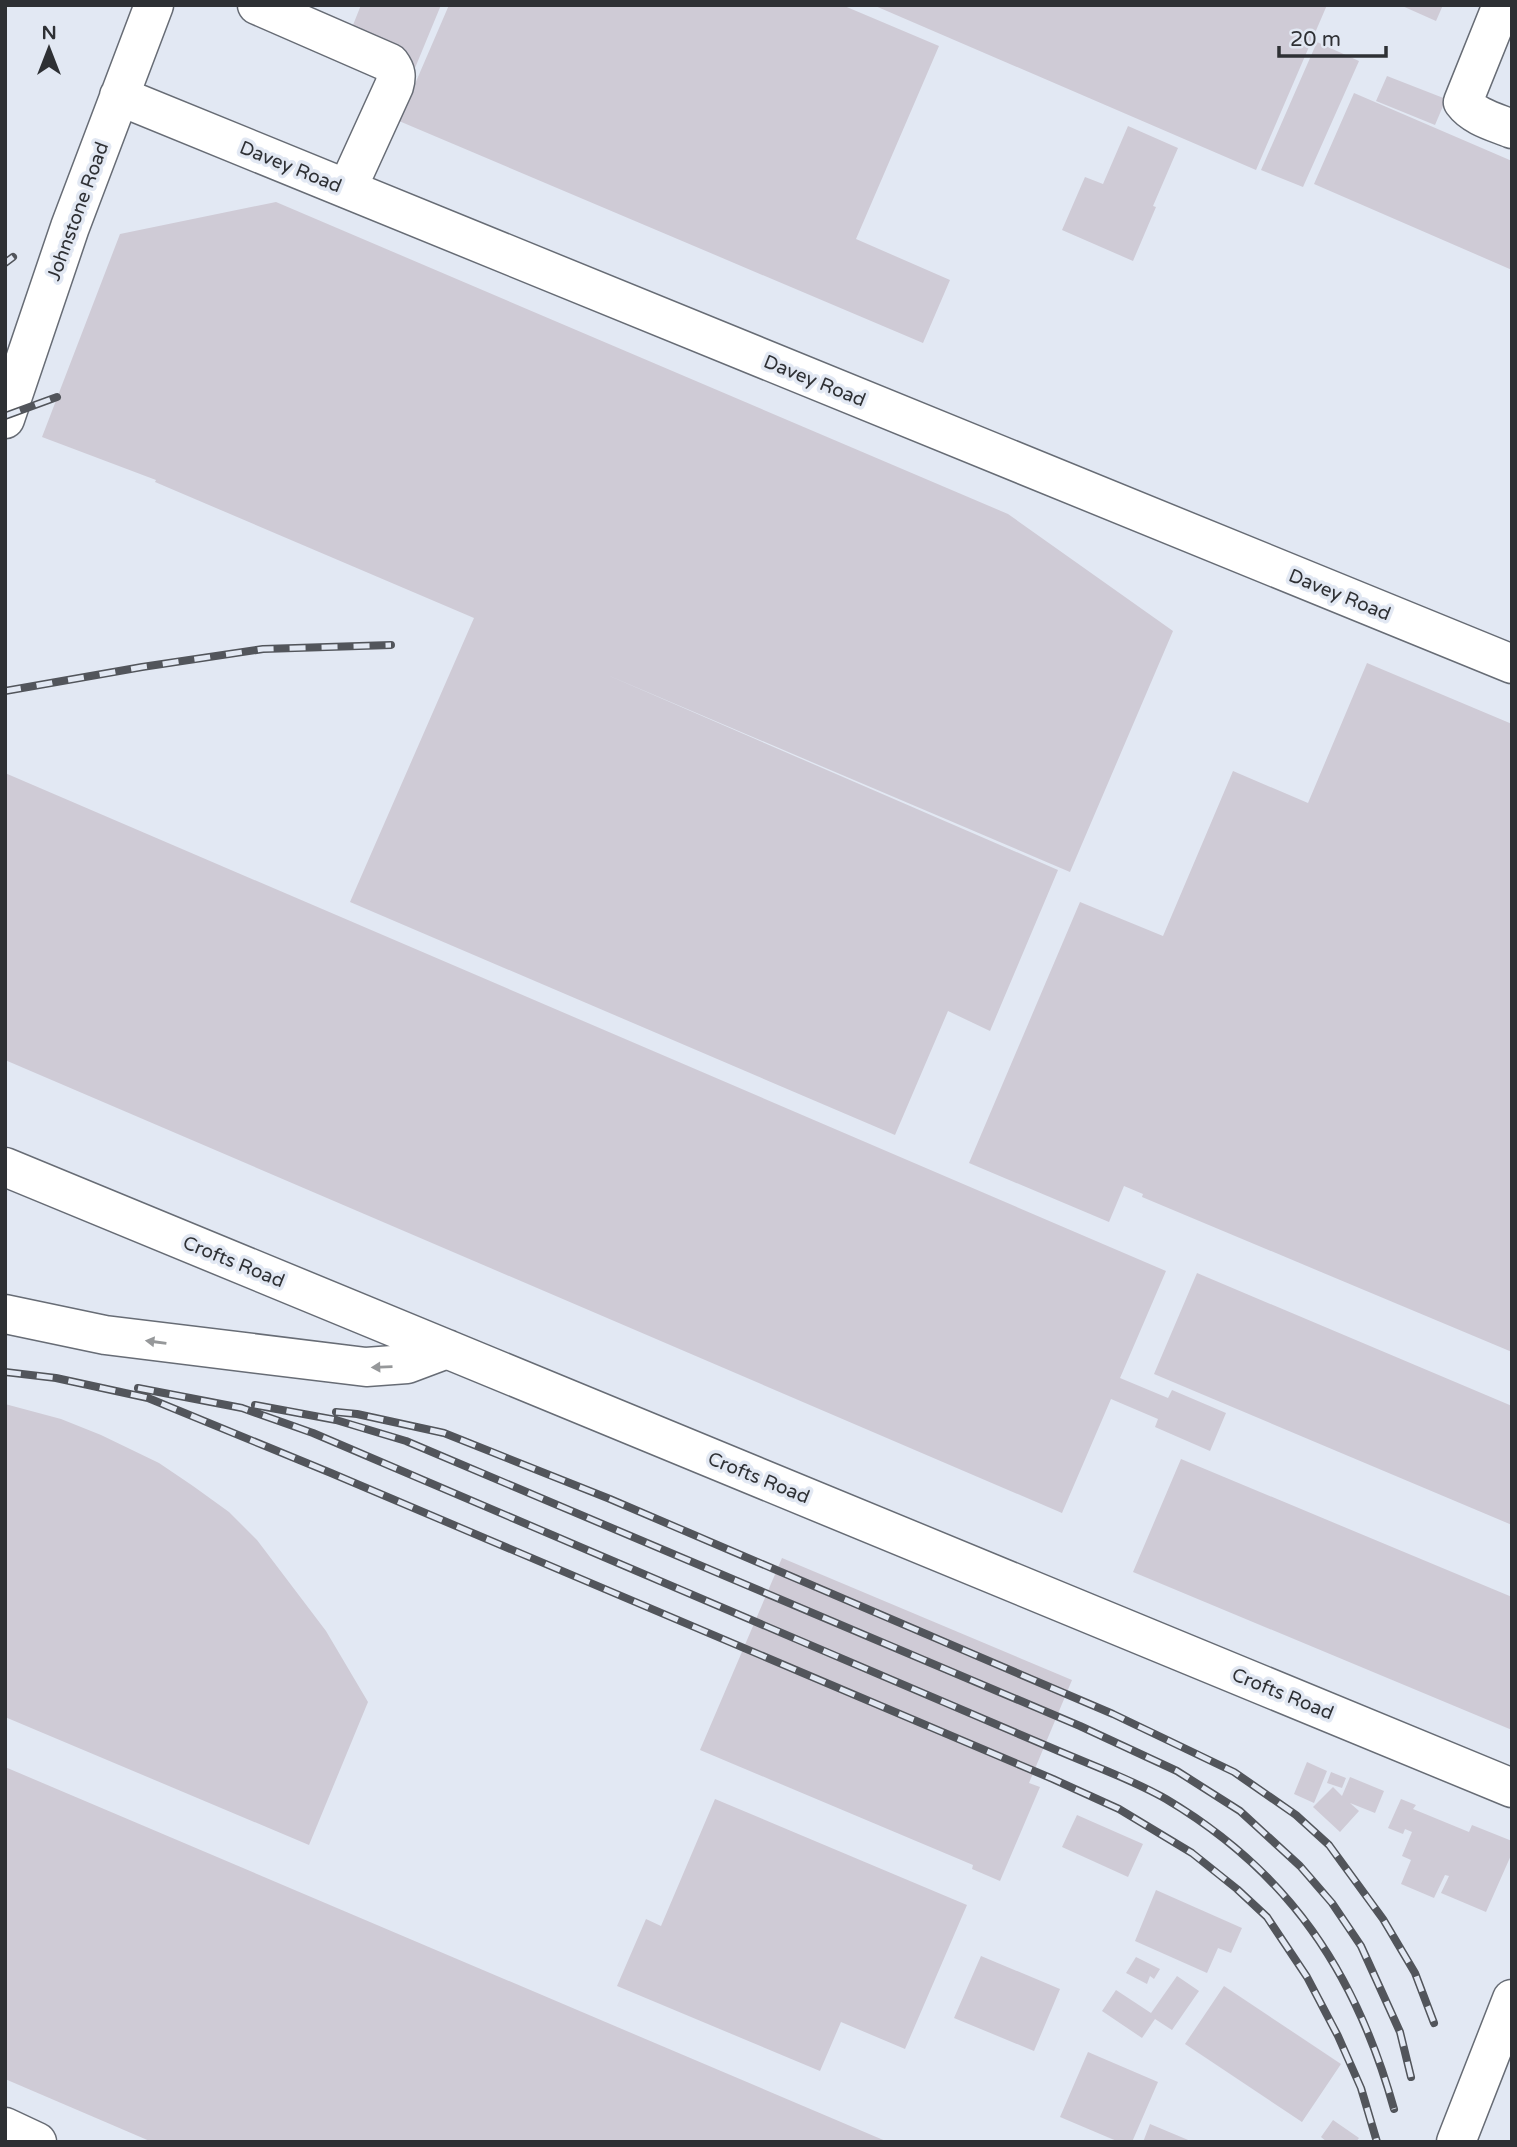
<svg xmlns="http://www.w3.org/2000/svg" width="1517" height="2147" font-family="'Varela Round',sans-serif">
  <rect width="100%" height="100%" fill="#e2e8f3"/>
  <path fill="#cfcbd6" d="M 361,5 L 441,5 L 415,68 L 347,40 Z
    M 449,5 L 842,5 L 939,46 L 856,239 L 950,280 L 923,343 L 399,121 Z
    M 873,5 L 1327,5 L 1256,170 Z
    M 1400,5 L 1443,5 L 1436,21 Z
    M 1317,42 L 1359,61 L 1303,187 L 1261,170 Z
    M 1387,76 L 1446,99 L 1435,125 L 1376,101 Z
    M 1354,93 L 1512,161 L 1512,270 L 1314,184 Z
    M 1128,126 L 1178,148 L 1153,206 L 1156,207 L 1133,261 L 1062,230 L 1085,177 L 1103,184 Z
    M 276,202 L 1008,514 L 1173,631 L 1070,872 L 605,674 L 1058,870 L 990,1031 L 948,1011 L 895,1135 L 350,902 L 474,618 L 155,482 L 156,480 L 42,437 L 120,234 Z
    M 1367,663 L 1512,724 L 1512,1352 L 1142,1197 L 1143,1194 L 1124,1186 L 1109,1222 L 969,1163 L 1080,902 L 1163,936 L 1233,771 L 1308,803 Z
    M 5,773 L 1166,1271 L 1120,1378 L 1168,1398 L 1172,1390 L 1226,1413 L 1210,1451 L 1155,1427 L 1158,1419 L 1111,1399 L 1062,1513 L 5,1060 Z
    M 1197,1273 L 1512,1406 L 1512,1525 L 1154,1374 Z
    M 5,1404 L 61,1419 L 101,1435 L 159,1463 L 193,1486 L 229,1512 L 257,1540 L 326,1631 L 368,1702 L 309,1845 L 5,1717 Z
    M 1181,1459 L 1512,1597 L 1512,1730 L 1133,1572 Z
    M 782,1558 L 1072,1680 L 1029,1783 L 1040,1787 L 1000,1881 L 972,1869 L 973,1865 L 700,1750 Z
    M 1307,1762 L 1327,1771 L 1314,1803 L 1294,1794 Z
    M 5,1767 L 888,2142 L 152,2142 L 5,2079 Z
    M 1331,1772 L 1346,1778 L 1342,1788 L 1327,1783 Z
    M 1350,1777 L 1384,1791 L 1375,1813 L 1350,1803 L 1359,1811 L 1340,1832 L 1313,1807 L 1333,1787 L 1342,1796 Z
    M 715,1799 L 967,1905 L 905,2049 L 841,2022 L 820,2071 L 617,1986 L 646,1919 L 661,1926 Z
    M 1401,1799 L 1416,1805 L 1413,1809 L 1469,1832 L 1472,1825 L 1512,1841 L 1512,1853 L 1486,1912 L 1441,1893 L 1449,1876 L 1445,1875 L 1434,1898 L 1401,1884 L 1411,1860 L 1402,1856 L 1412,1832 L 1405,1829 L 1403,1834 L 1388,1828 Z
    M 1077,1815 L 1143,1844 L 1128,1877 L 1062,1847 Z
    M 1156,1890 L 1242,1928 L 1231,1953 L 1218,1948 L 1207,1973 L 1135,1941 Z
    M 981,1956 L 1060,1989 L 1034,2051 L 954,2018 Z
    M 1136,1957 L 1160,1969 L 1154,1979 L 1150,1976 L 1147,1984 L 1126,1973 Z
    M 1177,1976 L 1199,1991 L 1172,2030 L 1155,2019 L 1142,2038 L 1102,2011 L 1116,1990 L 1151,2013 Z
    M 1224,1986 L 1341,2064 L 1302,2122 L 1185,2044 Z
    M 1088,2052 L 1158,2082 L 1132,2142 L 1119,2142 L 1060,2117 Z
    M 1333,2120 L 1359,2138 L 1356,2142 L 1327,2142 L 1321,2137 Z
    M 1150,2124 L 1193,2142 L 1143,2142 Z"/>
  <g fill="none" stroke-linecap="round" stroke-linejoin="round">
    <g stroke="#676c75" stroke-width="41">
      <path id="minor" d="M 257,5 L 390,63 C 396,71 397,76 394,86 L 347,189
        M 1502,5 L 1463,102 C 1474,117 1495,122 1512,129
        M 119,96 L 1512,664
        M 5,419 L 70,227 L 154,5
        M 5,1167 L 1512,1788
        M 5,1314 L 105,1335 L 366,1367 L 407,1364 L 447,1349
        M 5,2127 L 37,2142
        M 1456,2142 L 1512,1999"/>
    </g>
    <use href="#minor" stroke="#fff" stroke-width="38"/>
    <g stroke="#52555b" stroke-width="8">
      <path id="rail" d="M 5,263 L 13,257
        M 5,416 L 57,397
        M 5,691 L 142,667 L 263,649 L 391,645
        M 5,1372 L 56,1378 L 148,1398 L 331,1473 L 1053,1779 L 1119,1809 L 1192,1853 L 1237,1889 L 1267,1917 L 1307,1977 L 1338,2036 L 1361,2088 L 1377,2142
        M 138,1388 L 242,1408 L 313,1433 L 1054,1749 C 1091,1765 1131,1779 1166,1799 C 1289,1872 1356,1973 1394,2109
        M 255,1405 L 336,1420 L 406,1441 L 1080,1726 L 1177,1771 L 1240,1811 L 1300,1866 L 1332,1903 L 1361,1946 L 1400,2032 L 1411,2077
        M 336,1412 L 357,1414 L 444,1433 L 610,1499 L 1113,1714 L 1234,1772 L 1296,1815 L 1329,1845 L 1383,1919 L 1415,1973 L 1434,2023"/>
    </g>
    <use href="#rail" stroke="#e2e8f3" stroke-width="5" stroke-dasharray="16" stroke-linecap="butt"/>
  </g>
  <defs><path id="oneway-solid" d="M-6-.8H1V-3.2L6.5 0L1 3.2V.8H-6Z" transform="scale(1.75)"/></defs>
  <g fill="#96989a">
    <use href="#oneway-solid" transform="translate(156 1342) rotate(-172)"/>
    <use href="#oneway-solid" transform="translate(382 1367) rotate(178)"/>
  </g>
  <g text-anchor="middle" stroke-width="7" stroke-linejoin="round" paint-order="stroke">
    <g font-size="19" fill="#2e3034" stroke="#e2e8f3">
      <text transform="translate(291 166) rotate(22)" y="7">Davey Road</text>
      <text transform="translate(77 211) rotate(-70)" y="7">Johnstone Road</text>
      <text transform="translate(815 380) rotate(22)" y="7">Davey Road</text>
      <text transform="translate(1340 594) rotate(22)" y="7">Davey Road</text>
      <text transform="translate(234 1261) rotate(22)" y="7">Crofts Road</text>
      <text transform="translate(759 1477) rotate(22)" y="7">Crofts Road</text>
      <text transform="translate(1283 1693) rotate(22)" y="7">Crofts Road</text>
    </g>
  </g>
  <rect width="1517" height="2147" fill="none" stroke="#2e3034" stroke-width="14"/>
  <g transform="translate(49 49)" stroke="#e2e8f3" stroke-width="5" paint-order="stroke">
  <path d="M0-5L12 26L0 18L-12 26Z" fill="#2e3034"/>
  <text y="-10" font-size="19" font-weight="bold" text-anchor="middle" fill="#2e3034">N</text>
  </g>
  <path d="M1279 46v10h107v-10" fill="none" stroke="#2e3034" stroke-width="3.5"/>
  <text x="1290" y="46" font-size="21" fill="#2e3034" stroke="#e2e8f3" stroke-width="5" paint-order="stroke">20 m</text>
</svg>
